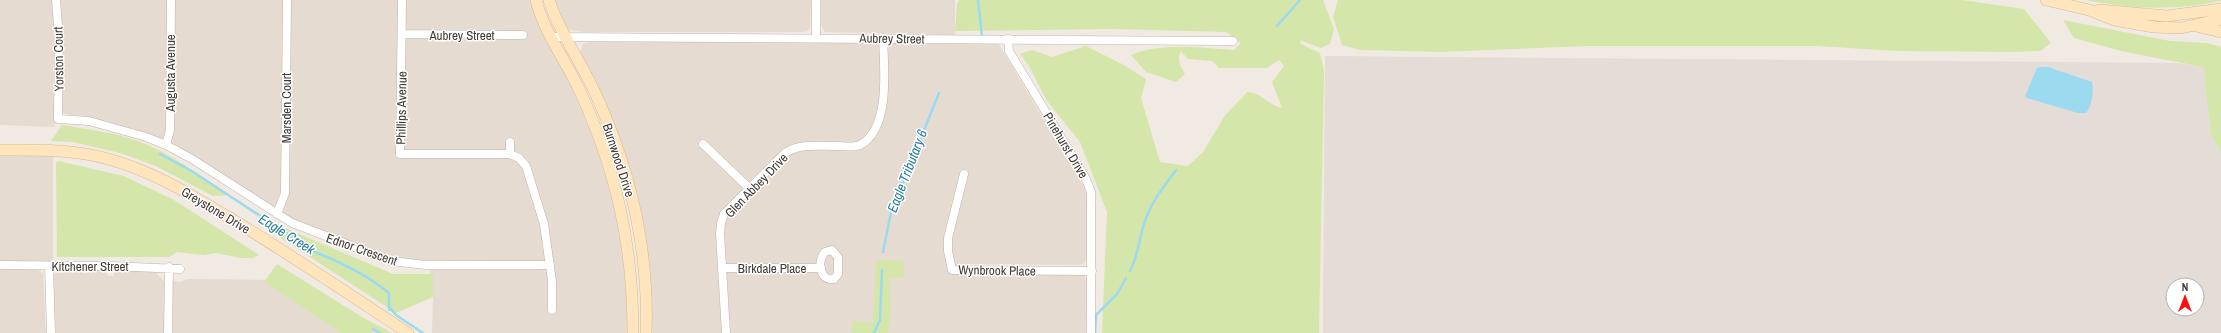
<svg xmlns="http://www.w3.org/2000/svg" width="2221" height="333" font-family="'Archivo Narrow',sans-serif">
  <rect width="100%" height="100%" fill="#f1eae2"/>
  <path fill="#e5dbd0" d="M 0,0 L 531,0 L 577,96 L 602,158 L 620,230 L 628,303 L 628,333 L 432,333 L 433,297 L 430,270 L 539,270 L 524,261 L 409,260 L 359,248 L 293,219 L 178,146 L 89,117 L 58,113 L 54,127 L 0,125 Z
    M 553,0 L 811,0 L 810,27 L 808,31 L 803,32 L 583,32 L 567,29 Z
    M 821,0 L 955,0 L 955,35 L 825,32 L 821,25 Z
    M 593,41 L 998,43 L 1085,188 L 1088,203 L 1087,257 L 1084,263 L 1080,265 L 969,264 L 973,274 L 1084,275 L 1087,281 L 1086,333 L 650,333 L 644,241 L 580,54 L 583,44 Z
    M 0,156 L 53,156 L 53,261 L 0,261 Z
    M 0,269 L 37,269 L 43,274 L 46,333 L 0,333 Z
    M 58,269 L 104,270 L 108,276 L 113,276 L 116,269 L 155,271 L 165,283 L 165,333 L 56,333 L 53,277 Z
    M 188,279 L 284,280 L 373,333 L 173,333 L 173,281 L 180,282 Z"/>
  <path fill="#e3dcd7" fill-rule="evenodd" d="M 1325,56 L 2179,63 L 2203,67 L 2211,135 L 2221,152 L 2221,333 L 1323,333 ZM 2173,285 L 2197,285 L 2197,309 L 2173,309 Z"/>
  <path fill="#d4e6aa" d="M 959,0 L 1323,0 L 1334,29 L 1330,44 L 1321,48 L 1300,40 L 1301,44 L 1320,53 L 1324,71 L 1319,333 L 1102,333 L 1107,212 L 1080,142 L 1047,101 L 1029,66 L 1020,54 L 1032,50 L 1052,57 L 1086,46 L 1122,64 L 1146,79 L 1141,98 L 1160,162 L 1188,166 L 1203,152 L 1224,117 L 1247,92 C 1261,92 1268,105 1282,108 L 1272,82 L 1284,66 L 1279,60 L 1267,68 L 1219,68 L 1212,61 L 1188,59 L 1181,51 C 1176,59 1181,67 1185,74 L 1176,82 L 1146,72 L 1131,55 C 1162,42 1201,48 1234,50 L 1241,43 L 1226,32 L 1115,29 L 955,31 L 957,4 Z
    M 1338,0 L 1962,0 L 2024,9 L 2051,43 L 2040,51 L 2013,52 L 1896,51 L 1817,46 L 1587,46 L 1440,52 L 1361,50 L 1342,45 L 1333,17 Z
    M 2085,0 L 2221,0 L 2221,1 C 2171,11 2135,9 2085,0 Z
    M 2063,20 L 2170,41 L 2207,43 L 2221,47 L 2221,152 L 2211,135 L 2203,67 L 2121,51 L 2074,38 Z
    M 62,125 C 90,130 122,133 148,145 C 177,158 203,177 229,195 L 213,196 L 156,166 L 120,153 L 73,142 L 51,141 Z
    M 58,161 L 124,176 L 174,200 L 259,255 L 253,258 L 240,258 L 216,253 L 204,255 L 177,252 L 169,257 L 57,257 L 56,163 Z
    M 271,222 L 393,274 L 433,274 L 433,297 L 396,313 L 267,229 Z
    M 876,260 L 903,260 L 904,277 L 889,278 L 891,310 L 888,333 L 851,333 L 853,321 L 873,323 Z
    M 277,264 L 362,317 L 392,333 L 341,333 L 264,282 Z"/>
  <path fill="#9cdaf0" d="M 2041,67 L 2048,67 L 2092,82 C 2094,90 2092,106 2086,113 L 2078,113 L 2027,98 L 2025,96 L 2037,68 Z"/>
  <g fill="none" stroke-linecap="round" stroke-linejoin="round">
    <path stroke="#9cdaf0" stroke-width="2.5" d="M 978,0 L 982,36
      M 1277,26 L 1300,0
      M 160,154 L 190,170 L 317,253 C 343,263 367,275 389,293 L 389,310
      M 883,252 L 892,207 L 899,192 L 939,93
      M 1130,271 C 1138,256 1139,240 1144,224 C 1150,204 1164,186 1176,170
      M 390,308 L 396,315 L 423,333
      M 373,329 L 380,333
      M 874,333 L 880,320 L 882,270
      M 1095,333 L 1096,315 L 1117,294 L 1126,278"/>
    <g stroke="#bfb3a8" stroke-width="9">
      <path id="street" d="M 56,0 L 59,39 L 58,119 L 89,121 L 146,137 L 166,145 L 192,159 L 292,223 L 391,261 L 426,265 L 550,265
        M 402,0 L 400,154 L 510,154 L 519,158 L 526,166 L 544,224 L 552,281 L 552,310
        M 402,34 L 523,35
        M 551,37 L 1233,41
        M 816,38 L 816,0
        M 1008,39 L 1009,51 L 1085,177 L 1091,192 L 1091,333
        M 510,142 L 510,154
        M 703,144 L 749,188
        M 166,145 L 170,130 L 171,0
        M 964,174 L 948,238 L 948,251 L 952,270 L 1092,271
        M 277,214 L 285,193 L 287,0
        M 832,250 L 838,257 L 838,274 L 834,279 C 819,281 817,261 825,252 Z
        M 0,265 L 110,266 L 180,269
        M 49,266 L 51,333
        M 723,268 L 821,268
        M 168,333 L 169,267
        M 726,333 L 720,234 L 721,223 L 724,214 L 785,153 C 801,143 817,146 836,146 C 843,146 853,148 860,145 C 891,129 884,67 883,38"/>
    </g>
    <g stroke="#d5ba93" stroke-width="12">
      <path id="secondary" d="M 536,0 C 544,32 564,58 578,87 C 616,169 633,243 633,333
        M 549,0 C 560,34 582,63 596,95 C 630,169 649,251 646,333
        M 2046,0 L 2089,10 L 2114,20 L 2154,27 L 2181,28 L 2221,19
        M 2099,10 L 2167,16 L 2221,9
        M 2196,26 L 2221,32
        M 0,150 C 36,150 73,149 108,159 C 153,171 191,195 230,218 C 291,255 349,294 408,333"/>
    </g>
    <use href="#street" stroke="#fff" stroke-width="8"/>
    <use href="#secondary" stroke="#ffe5be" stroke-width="11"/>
  </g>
  <g text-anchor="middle" stroke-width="3" stroke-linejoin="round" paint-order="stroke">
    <g font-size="13" fill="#423a33" stroke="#fff">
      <text x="462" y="40">Aubrey Street</text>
      <text transform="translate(892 38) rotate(1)" y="5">Aubrey Street</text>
      <text transform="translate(58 59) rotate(-91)" y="5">Yorston Court</text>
      <text transform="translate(170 73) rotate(-90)" y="5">Augusta Avenue</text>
      <text transform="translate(286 108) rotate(-90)" y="5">Marsden Court</text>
      <text transform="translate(401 108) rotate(-89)" y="5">Phillips Avenue</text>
      <text transform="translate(1066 145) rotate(59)" y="5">Pinehurst Drive</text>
      <text transform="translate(619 160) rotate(72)" y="5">Burnwood Drive</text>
      <text transform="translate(756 185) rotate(-46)" y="5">Glen Abbey Drive</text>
      <text transform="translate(216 210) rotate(31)" y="5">Greystone Drive</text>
      <text transform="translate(362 249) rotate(19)" y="5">Ednor Crescent</text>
      <text x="90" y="271">Kitchener Street</text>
      <text x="772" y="273">Birkdale Place</text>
      <text transform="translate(997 270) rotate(1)" y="5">Wynbrook Place</text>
    </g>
    <g font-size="14" font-style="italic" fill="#297e9e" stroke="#fff">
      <text transform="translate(907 171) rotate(-69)" y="5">Eagle Tributary 6</text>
      <text transform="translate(287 234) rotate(32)" y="5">Eagle Creek</text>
    </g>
  </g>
  <g transform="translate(2185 297)"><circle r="19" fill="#ffffff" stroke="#b3b0ad"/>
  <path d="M0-3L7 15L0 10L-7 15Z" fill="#fb0f0f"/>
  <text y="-6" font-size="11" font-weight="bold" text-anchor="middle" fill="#423a33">N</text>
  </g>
</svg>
